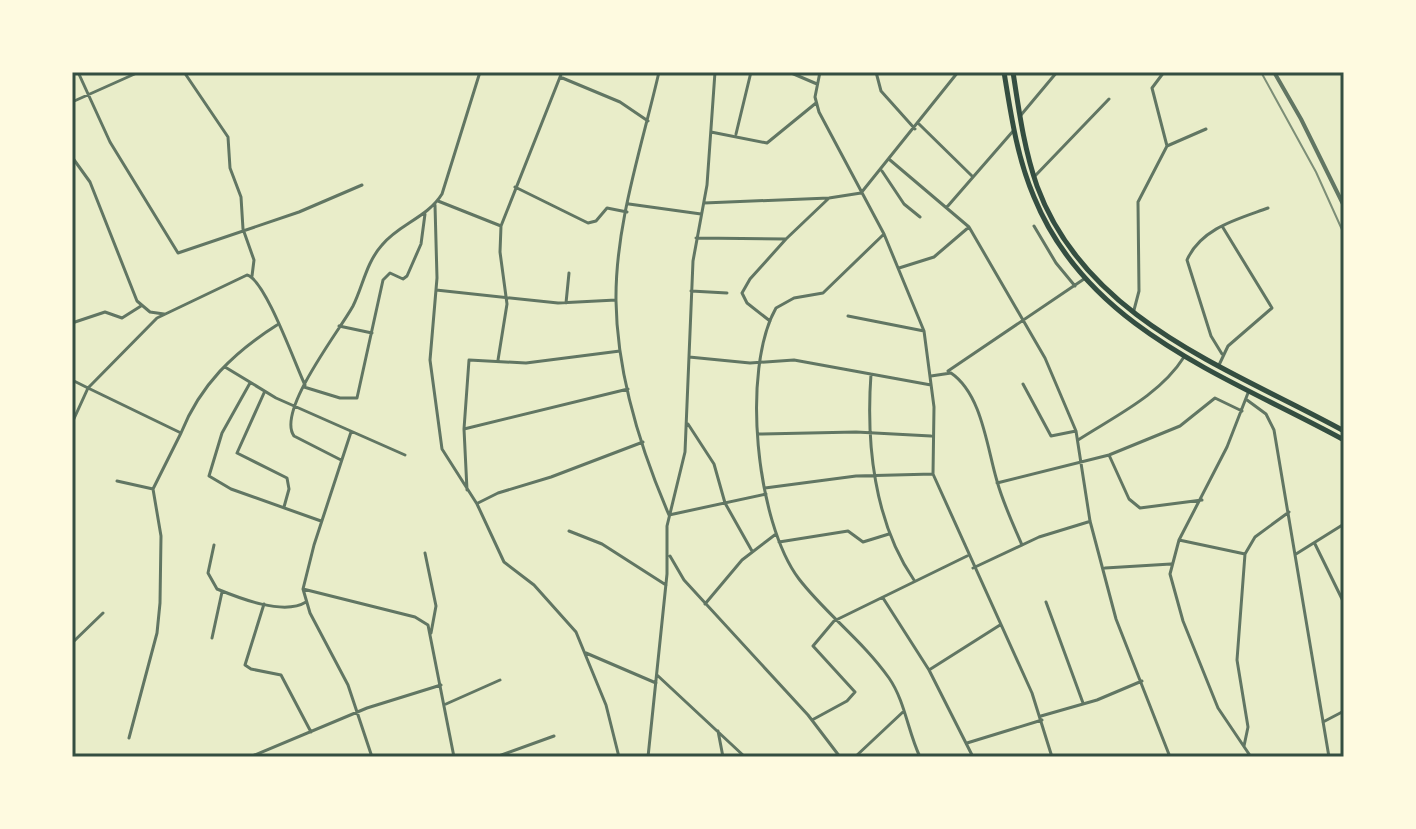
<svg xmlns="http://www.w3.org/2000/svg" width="1416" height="829" font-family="Raleway,sans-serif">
  <rect width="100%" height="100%" fill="#e9edc9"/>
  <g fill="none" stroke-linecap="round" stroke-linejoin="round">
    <path stroke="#617663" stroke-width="3" d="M 78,72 L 110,142 L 178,253 L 299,212 L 362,185
      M 184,72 L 228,137 L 230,168 L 241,197 L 243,229 L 254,260 L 252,276
      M 659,72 C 642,146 615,225 616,301 C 617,373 641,450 669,515 L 766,494
      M 789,72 L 817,84
      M 820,72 L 815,97 L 819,112 L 884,234 L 924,331 L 934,407 L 933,474 L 1032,693 L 1052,757
      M 876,72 L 881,91 L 915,129
      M 560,77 L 620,102 L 648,121
      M 72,102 L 139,72
      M 1021,115 L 1057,72
      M 919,124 L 972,176
      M 711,132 L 767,143 L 816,103
      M 736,134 L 751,72
      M 1167,146 L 1206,129
      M 72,157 L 90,182 L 137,301 L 150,312 L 164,314
      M 890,160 L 969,227 L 1045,358 L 1076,431 L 1090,521 L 1116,619 L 1170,757
      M 882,171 L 904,204 L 920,217
      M 1034,177 L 1109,99
      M 515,187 L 588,223 L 596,221 L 607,208 L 627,212
      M 438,201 L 501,226
      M 704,203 L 829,198 L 861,193 L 958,72
      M 629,204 L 701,214
      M 435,205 L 437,278 L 430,360 L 442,449 L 477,504 L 504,562 L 534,585 L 576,632 L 606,705 L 619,757
      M 947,207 L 1014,130
      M 1034,226 L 1056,263 L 1075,286
      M 884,234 L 823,293 L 794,298 L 776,308 C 741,370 756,522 799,579 C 826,614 863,641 889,678 C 905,701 908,732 920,757
      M 696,238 L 786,239 L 828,199
      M 899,268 L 934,257 L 969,227
      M 436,290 L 558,303 L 616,300
      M 691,291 L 727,293
      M 566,303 L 569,273
      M 1134,310 L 1139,291 L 1138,202 L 1167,146 L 1152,88 L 1164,72
      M 848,316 L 924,331
      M 770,321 L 747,303 L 742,293 L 750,279 L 786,239
      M 72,323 L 105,312 L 122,318 L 141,306
      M 339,326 L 372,333
      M 1222,354 L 1211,336 L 1187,260 C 1201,228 1238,219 1268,208
      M 689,357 L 750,363 L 794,360 L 931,385
      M 498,360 L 507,304 L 500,252 L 501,226 L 562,72
      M 1219,365 L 1228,346 L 1272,308 L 1222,226
      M 225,367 L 276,398 L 405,455
      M 948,371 L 1084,279
      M 871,374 C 866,443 874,522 914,580
      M 931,376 L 951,373 C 982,394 987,448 997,481 C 1003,503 1013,524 1022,545
      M 72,380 L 88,388 L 72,423
      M 250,383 L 222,433 L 209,476 L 231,489 L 321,521
      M 1023,384 L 1051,436 L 1076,431
      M 304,387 L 340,398 L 357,398 L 383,280 L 390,273 L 403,279 L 407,276 L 421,244 L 425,214
      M 264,393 L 237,453 L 287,478 L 289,489 L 284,507
      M 1248,393 L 1227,447 L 1179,540 L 1170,574 L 1183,621 L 1218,708 L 1251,757
      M 1247,400 L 1266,414 L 1274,430 L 1329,757
      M 688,424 L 714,464 L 725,503 L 752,551
      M 464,429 L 628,389
      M 351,432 L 314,545 L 303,589 L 310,613 L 348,685 L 372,757
      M 181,433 C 200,385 234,352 277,325
      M 759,434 L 856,432 L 931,436
      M 1078,440 C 1115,416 1160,395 1184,357
      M 1109,455 L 1129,499 L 1140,508 L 1202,500
      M 341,460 L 294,436 C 276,411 340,330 353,306 C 363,286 366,263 382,245 C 399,224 427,218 442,194 L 480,72
      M 117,481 L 153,489
      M 997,483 L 1109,455 L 1180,426 L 1215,398 L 1242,411
      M 765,488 L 856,476 L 933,474
      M 467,490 L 464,429 L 469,360 L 526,363 L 620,351
      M 478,503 L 498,493 L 551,477 L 643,442
      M 569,531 L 602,544 L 666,585
      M 1179,540 L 1245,554
      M 779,542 L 848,531 L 863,542 L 889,534
      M 1315,544 L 1344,603
      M 214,545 L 208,573 L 217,589 C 239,598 284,616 306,602
      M 425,553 L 436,606 L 431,633
      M 1296,554 L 1344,524
      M 670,556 L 684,580 L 808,715 L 840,757
      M 973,568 L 1039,537 L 1088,522
      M 1105,568 L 1171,564
      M 303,589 L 415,617 L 428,625 L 454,757
      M 883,598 L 929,670 L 973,757
      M 1046,602 L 1083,703
      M 264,604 L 245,665 L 251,669 L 281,675 L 311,732
      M 705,604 L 742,560 L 776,534
      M 212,638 L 222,592
      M 72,643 L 103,613
      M 586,653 L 656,683
      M 929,670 L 1000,625
      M 657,675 L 745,757
      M 446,704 L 500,680
      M 1041,716 L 1097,700 L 1142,681
      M 812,720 L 847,701 L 855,692 L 813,646 L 834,621 L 967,556
      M 1323,722 L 1344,711
      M 718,731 L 723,757
      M 129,738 L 157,633 L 160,603 L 161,536 L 153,489 L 181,433 L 88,388 L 157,318 L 247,275 C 265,279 295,364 305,385
      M 967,743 L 1042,720
      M 1244,746 L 1248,727 L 1237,660 L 1245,554 L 1255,537 L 1289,512
      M 250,757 L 367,708 L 441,685
      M 496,757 L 554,736
      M 648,757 L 667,574 L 667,526 L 685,452 L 693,261 L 707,185 L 715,72
      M 855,757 L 904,711"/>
    <path stroke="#617663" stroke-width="4" d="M 1274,72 L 1301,119 L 1344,206"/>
    <path stroke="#344e41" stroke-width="5" d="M 1004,72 C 1011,115 1017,157 1034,197 C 1088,330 1227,376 1344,440
      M 1013,72 C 1019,111 1024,149 1037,186 C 1086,320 1229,368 1344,431"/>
    <path stroke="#7c8e77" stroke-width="2" d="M 1261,72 L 1316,172 L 1344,234"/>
  </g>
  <rect width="1416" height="829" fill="none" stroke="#fefae0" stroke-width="148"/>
  <rect x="74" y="74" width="1268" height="681" fill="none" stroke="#344e41" stroke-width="3"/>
</svg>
